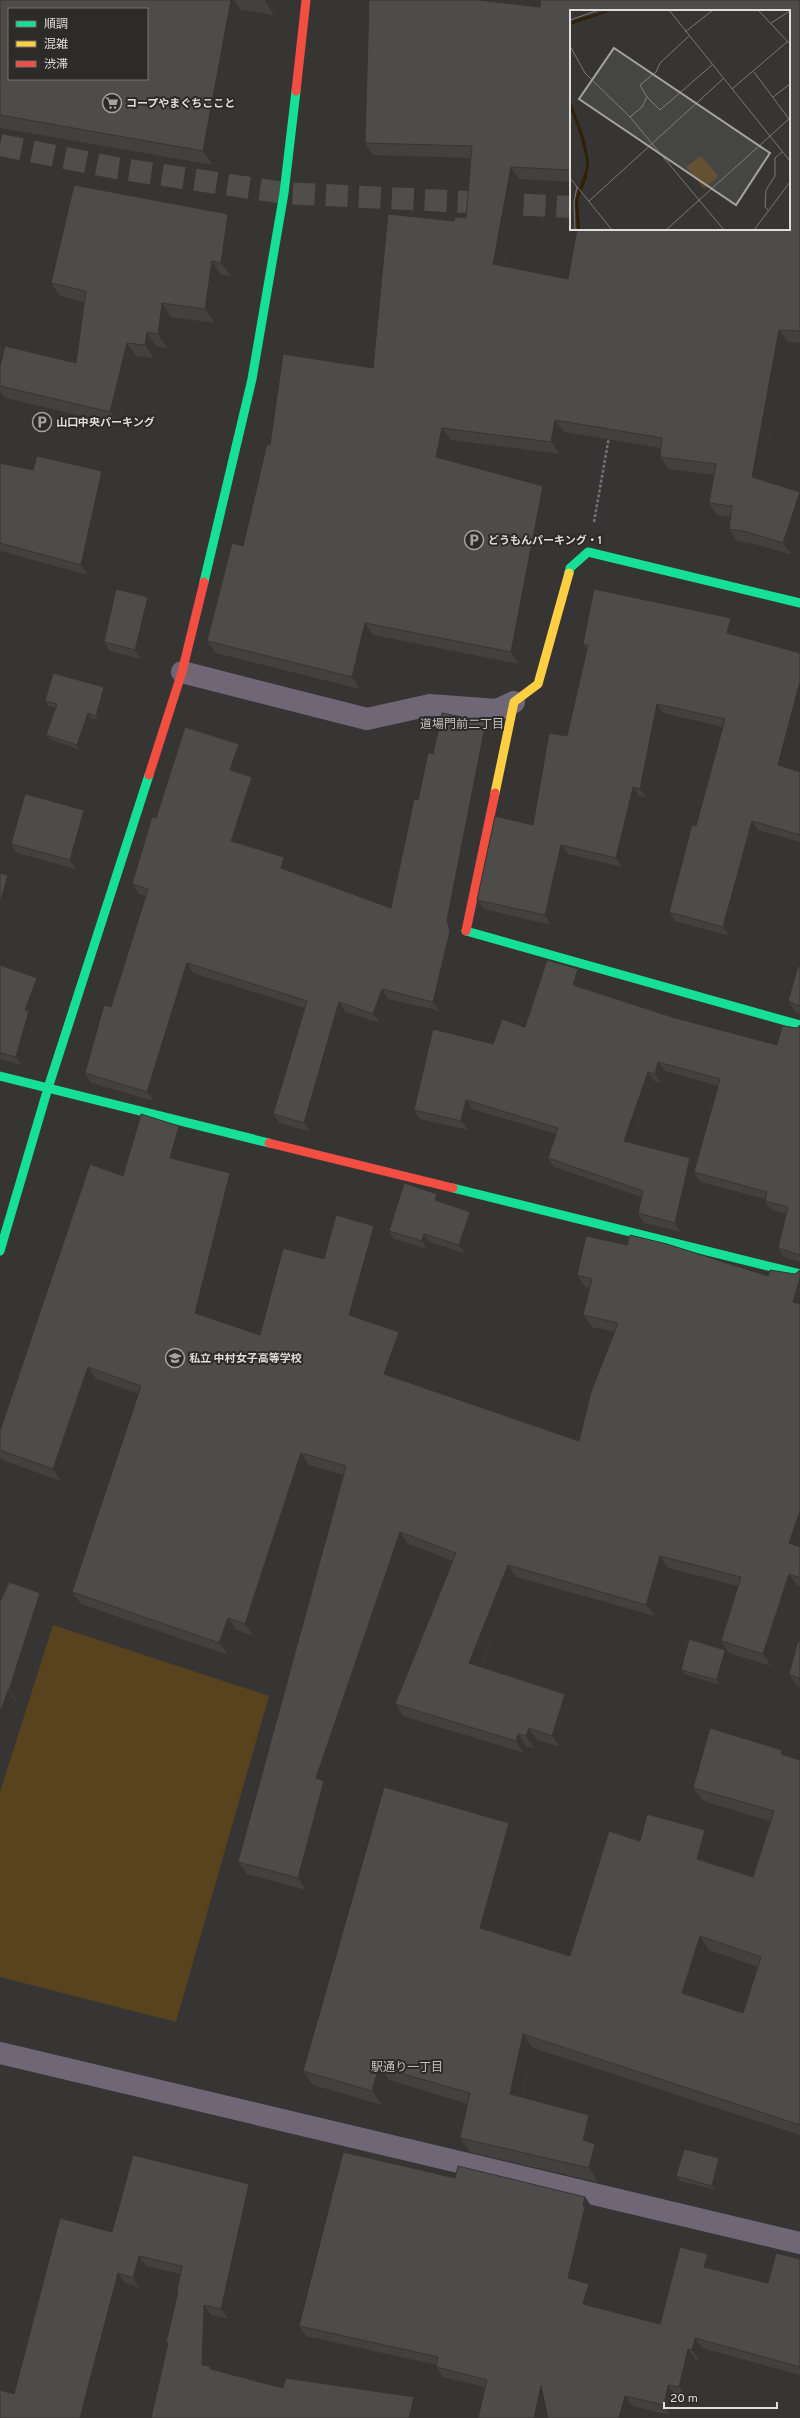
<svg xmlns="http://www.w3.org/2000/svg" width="800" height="2418" font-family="Overpass,'Noto Sans JP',sans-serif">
  <rect width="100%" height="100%" fill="#363534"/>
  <path fill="#59431f" d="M 53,1625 L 269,1696 L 176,2022 L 0,1977 L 0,1792 Z"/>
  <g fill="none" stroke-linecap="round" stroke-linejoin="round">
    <path stroke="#4f4e4d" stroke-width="22" stroke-dasharray="22 11" stroke-linecap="butt" d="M 0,145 L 116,168 L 284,193 L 571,207"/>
    <path stroke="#767079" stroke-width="2.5" stroke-dasharray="3 2" stroke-linecap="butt" d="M 594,522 L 609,437"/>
    <path stroke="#706776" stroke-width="22" d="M 182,672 L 367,719 L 430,705 L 497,710 L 514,702
      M 0,2053 L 800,2243"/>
    <path stroke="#16e098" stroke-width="9" d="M 569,573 L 570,568 L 588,552 L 800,603
      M 204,582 L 252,379 L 284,193 L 296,91
      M 466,931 L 800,1025
      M 0,1076 L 269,1143
      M 453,1188 L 800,1274
      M 0,1251 L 48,1088 L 149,775"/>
    <path stroke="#ffcf43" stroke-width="9" d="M 495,793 L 514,702 L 538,684 L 569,573"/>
    <path stroke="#f24e42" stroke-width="9" d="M 296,91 L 306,0
      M 149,775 L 182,672 L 204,582
      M 466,931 L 495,793
      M 269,1143 L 453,1188"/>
  </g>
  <path fill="#424140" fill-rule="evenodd" d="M 0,0 L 276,0 L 274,15 L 241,10 L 213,165 L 0,128 Z
    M 800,0 L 800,343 L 788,342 L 762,480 L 792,555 L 755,544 L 737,541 L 729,529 L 730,517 L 717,515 L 709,503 L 714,475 L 668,469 L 660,457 L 661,448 L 564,432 L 560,454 L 451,440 L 447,460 L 543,486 L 551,498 L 519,664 L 373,635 L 360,689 L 216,653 L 207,641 L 243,546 L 270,445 L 373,368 L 454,221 L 466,218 L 471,158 L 373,155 L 365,143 L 540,7 ZM 571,11 L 789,229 L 568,279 L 504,266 L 519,179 L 571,182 Z
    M 238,227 L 231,276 L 221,275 L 215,323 L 171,317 L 167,348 L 156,346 L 154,358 L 136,356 L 120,425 L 5,398 L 0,391 L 0,367 L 76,363 L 84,302 L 60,296 L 51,283 Z
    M 0,463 L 33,470 L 102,471 L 109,481 L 88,575 L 0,551 Z
    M 148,597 L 154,606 L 141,659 L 110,651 L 104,642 Z
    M 731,618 L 737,627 L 735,635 L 786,768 L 800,772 L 800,842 L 758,830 L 730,936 L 675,921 L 669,912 L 696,826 L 723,727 L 663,713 L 647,798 L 639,796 L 622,867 L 568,854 L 551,925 L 484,909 L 477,900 L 533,825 L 567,736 L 587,649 L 583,644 Z
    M 104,687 L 107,692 L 99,720 L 91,718 L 80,750 L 50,739 L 46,735 L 56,708 L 48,706 L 45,701 Z
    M 486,722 L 493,731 L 454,929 L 457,940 L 440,1011 L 388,999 L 380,1023 L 346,1012 L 311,1132 L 280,1123 L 273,1114 L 305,1008 L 193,973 L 154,1101 L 91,1083 L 85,1073 L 111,1007 L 146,896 L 139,894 L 132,884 L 156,818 L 246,754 L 239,773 L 258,786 L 240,843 L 284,857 L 291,866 L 290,871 L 391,908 L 418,800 L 433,754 Z
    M 84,810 L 90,819 L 76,869 L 17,853 L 11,844 Z
    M 0,965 L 37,978 L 42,986 L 32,1014 L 35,1019 L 22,1065 L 0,1059 Z
    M 800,967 L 800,1013 L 795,1011 L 788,1001 Z
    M 584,978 L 581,987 L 672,1017 L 777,1045 L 800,1025 L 800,1262 L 784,1257 L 778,1248 L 786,1214 L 771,1210 L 765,1201 L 765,1199 L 701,1182 L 695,1174 L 681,1232 L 644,1223 L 638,1213 L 642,1197 L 554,1167 L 548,1158 L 556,1134 L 472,1109 L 468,1130 L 420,1119 L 414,1110 L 493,1044 L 525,1027 ZM 665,1071 L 718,1086 L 696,1166 L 690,1158 L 633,1144 L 654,1081 L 661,1083 Z
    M 179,1126 L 187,1138 L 181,1160 L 239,1185 L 205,1317 L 260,1335 L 324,1259 L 382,1238 L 360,1319 L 399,1332 L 407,1344 L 395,1378 L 579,1441 L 614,1332 L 592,1327 L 583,1315 L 590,1288 L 585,1287 L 577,1275 L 627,1245 L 768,1276 L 795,1274 L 800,1270 L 800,1586 L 797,1585 L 771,1666 L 729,1653 L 721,1641 L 738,1586 L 668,1568 L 655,1616 L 516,1577 L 481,1667 L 573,1706 L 560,1747 L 537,1740 L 534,1748 L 526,1746 L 524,1753 L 403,1716 L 395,1704 L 453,1561 L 408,1544 L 326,1784 L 332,1793 L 306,1890 L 247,1874 L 238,1862 L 343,1475 L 309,1465 L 254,1636 L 236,1630 L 228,1655 L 81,1604 L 72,1592 L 139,1394 L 96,1379 L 61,1481 L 2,1460 L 0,1457 L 0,1431 L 123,1176 Z
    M 442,1201 L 442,1202 L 475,1220 L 465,1253 L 429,1242 L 427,1249 L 394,1239 L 389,1231 Z
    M 0,1602 L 49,1605 L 18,1702 L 16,1702 L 0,1751 Z
    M 800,1642 L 800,1687 L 797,1686 L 789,1674 Z
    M 729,1654 L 720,1685 L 684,1674 L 681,1670 Z
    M 782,1750 L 786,1756 L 800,1760 L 800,2135 L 533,2048 L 522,2097 L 589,2115 L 599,2129 L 595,2144 L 605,2158 L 598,2182 L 470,2152 L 460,2138 L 468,2104 L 389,2080 L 382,2105 L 313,2085 L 303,2071 L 509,1823 L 519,1837 L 492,1931 L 570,1956 L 640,1841 L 715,1844 L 709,1863 L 753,1877 L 770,1821 L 703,1801 L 693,1788 ZM 709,1950 L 758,1967 L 743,2013 L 695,1997 Z
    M 719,2158 L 722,2163 L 715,2190 L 680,2181 L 676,2176 Z
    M 455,2178 L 585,2197 L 592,2207 L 591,2214 L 592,2216 L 577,2281 L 589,2284 L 596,2294 L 592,2306 L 660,2324 L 708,2254 L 715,2264 L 714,2269 L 768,2283 L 800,2259 L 800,2375 L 702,2348 L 699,2360 L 695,2359 L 686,2397 L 675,2395 L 670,2415 L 632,2406 L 546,2406 L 543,2418 L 478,2418 L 485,2387 L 443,2377 L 436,2367 L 437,2365 L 306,2336 L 299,2326 Z
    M 249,2184 L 256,2194 L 228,2319 L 211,2315 L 209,2366 L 213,2370 L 283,2388 L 421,2407 L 418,2418 L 151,2418 L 167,2345 L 166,2343 L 178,2293 L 177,2291 L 180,2274 L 146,2266 L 140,2288 L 125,2283 L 14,2394 L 112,2232 Z"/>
  <path fill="#363534" d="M 231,0 L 234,0 L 241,10 L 213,165 L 203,151 Z
    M 265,0 L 276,0 L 274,15 L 265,1 Z
    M 511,167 L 519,179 L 502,276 L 493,264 Z
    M 228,214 L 238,227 L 231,276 L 221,263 Z
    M 212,261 L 221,275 L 215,323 L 205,309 Z
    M 162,303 L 171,317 L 167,348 L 158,334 Z
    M 779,330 L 788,342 L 760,489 L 752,477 Z
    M 147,332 L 156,346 L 154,358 L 145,345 Z
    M 127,343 L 136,356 L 120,425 L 110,412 Z
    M 555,420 L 564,432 L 560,454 L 551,442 Z
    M 442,428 L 451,440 L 445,469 L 436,457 Z
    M 102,471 L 109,481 L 88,575 L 81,565 Z
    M 543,486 L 551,498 L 519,664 L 511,652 Z
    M 800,492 L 800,529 L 792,555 L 783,543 Z
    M 148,597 L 154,606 L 141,659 L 135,650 Z
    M 731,618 L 737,627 L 734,642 L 727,633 Z
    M 365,623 L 373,635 L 360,689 L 352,677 Z
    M 800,681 L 800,715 L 785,775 L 778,765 Z
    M 104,687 L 107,692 L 99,720 L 96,716 Z
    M 657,704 L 663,713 L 647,798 L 640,789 Z
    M 88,713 L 91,718 L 80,750 L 77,745 Z
    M 486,722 L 493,731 L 454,929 L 457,940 L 440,1011 L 433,1002 L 447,920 Z
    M 239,744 L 246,754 L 237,779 L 230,770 Z
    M 252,777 L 258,786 L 238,850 L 231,841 Z
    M 633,787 L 639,796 L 622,867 L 616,858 Z
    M 84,810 L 90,819 L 76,869 L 70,860 Z
    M 752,821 L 758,830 L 730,936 L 723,927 Z
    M 561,845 L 568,854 L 551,925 L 545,915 Z
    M 284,857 L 291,866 L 288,877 L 281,868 Z
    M 8,875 L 14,883 L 0,930 L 0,903 Z
    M 187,963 L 193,973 L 154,1101 L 147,1092 Z
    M 578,969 L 584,978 L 579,994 L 573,985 Z
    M 37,978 L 42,986 L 32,1014 L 35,1019 L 22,1065 L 16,1057 L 25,1010 Z
    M 382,989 L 388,999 L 380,1023 L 373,1014 Z
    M 339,1002 L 346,1012 L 311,1132 L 304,1123 Z
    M 658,1062 L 665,1071 L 661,1083 L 655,1074 Z
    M 648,1072 L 654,1081 L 630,1151 L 624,1141 Z
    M 466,1100 L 472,1109 L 468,1130 L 461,1121 Z
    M 179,1126 L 187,1138 L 178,1169 L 170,1158 Z
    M 690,1158 L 697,1167 L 694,1172 L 695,1174 L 681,1232 L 675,1223 Z
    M 230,1173 L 239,1185 L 203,1325 L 195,1313 Z
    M 437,1194 L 442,1201 L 440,1207 L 435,1200 Z
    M 470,1212 L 475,1220 L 465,1253 L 459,1245 Z
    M 374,1226 L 382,1238 L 358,1327 L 349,1315 Z
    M 424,1234 L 429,1242 L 427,1249 L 422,1241 Z
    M 800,1278 L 800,1312 L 793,1302 Z
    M 399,1332 L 407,1344 L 392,1386 L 384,1374 Z
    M 88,1367 L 96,1379 L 61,1481 L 53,1469 Z
    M 301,1453 L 309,1465 L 254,1636 L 245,1624 Z
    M 800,1511 L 800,1548 L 789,1543 Z
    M 400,1532 L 408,1544 L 326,1784 L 332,1793 L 306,1890 L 298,1878 L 316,1778 Z
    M 660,1556 L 668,1568 L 655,1616 L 646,1605 Z
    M 508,1565 L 516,1577 L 477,1675 L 469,1663 Z
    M 789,1574 L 797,1585 L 771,1666 L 763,1654 Z
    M 40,1593 L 49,1605 L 18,1702 L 9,1690 Z
    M 228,1618 L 236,1630 L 228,1655 L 219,1643 Z
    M 725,1650 L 729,1654 L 720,1685 L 717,1680 Z
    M 8,1690 L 16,1702 L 0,1751 L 0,1713 Z
    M 565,1694 L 573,1706 L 560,1747 L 552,1736 Z
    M 529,1728 L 537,1740 L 534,1748 L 526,1736 Z
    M 518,1734 L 526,1746 L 524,1753 L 516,1741 Z
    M 782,1750 L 792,1763 L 781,1754 Z
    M 509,1823 L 519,1837 L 489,1941 L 480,1928 Z
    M 705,1830 L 715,1844 L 706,1873 L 697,1859 Z
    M 700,1936 L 709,1950 L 692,2007 L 682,1993 Z
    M 523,2034 L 533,2048 L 519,2107 L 510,2094 Z
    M 379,2067 L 389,2080 L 382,2105 L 372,2091 Z
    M 589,2115 L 599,2129 L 595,2144 L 605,2158 L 598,2182 L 589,2168 L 583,2140 Z
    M 719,2158 L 722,2163 L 715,2190 L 712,2186 Z
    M 249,2184 L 256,2194 L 228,2319 L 221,2309 Z
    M 585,2197 L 592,2207 L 591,2214 L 592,2216 L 575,2288 L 568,2278 Z
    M 708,2254 L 715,2264 L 711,2277 L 704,2267 Z
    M 139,2256 L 146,2266 L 140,2288 L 133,2278 Z
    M 118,2273 L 125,2283 L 90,2418 L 80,2418 Z
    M 589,2284 L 596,2294 L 590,2314 L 583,2304 Z
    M 204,2305 L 211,2315 L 209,2375 L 202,2365 Z
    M 695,2338 L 702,2348 L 699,2360 L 692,2350 Z
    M 688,2349 L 695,2359 L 686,2397 L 679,2387 Z
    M 668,2385 L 675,2395 L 670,2415 L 664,2405 Z
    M 541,2386 L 548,2396 L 543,2418 L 534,2418 Z
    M 625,2396 L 632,2406 L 629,2418 L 619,2418 Z
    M 414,2397 L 421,2407 L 418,2418 L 409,2418 Z"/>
  <path fill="#4d4c4b" stroke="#363534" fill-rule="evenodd" d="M 0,0 L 231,0 L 203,151 L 0,115 ZM 9,9 L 147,9 L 147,79 L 9,79 Z
    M 369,0 L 479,0 L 540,7 L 541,0 L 800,0 L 800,331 L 779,330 L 752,477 L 800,492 L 783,543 L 747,532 L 729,529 L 732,506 L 709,503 L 716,464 L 660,457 L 662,438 L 555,420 L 551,442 L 442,428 L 436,457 L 543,486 L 511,652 L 365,623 L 352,677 L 207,641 L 232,543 L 243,546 L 267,444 L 270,445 L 283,354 L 373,368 L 388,214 L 454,221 L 455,217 L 466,218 L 472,146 L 365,143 ZM 571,11 L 789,11 L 789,229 L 577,229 L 568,279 L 493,264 L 511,167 L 571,170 Z
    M 74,185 L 228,214 L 221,263 L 212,261 L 205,309 L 162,303 L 158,334 L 147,332 L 145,345 L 127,343 L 110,412 L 0,386 L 0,367 L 5,346 L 76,363 L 86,291 L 51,283 Z
    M 37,456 L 102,471 L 81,565 L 0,543 L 0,463 L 33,470 Z
    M 116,589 L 148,597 L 135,650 L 104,642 Z
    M 594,589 L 731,618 L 727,633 L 800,653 L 800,681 L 778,765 L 800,772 L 800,835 L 752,821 L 723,927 L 669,912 L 692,825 L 696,826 L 725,719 L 657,704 L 640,789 L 633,787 L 616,858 L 561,845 L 545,915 L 477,900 L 495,816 L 533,825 L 549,733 L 567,736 L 588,645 L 583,644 Z
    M 53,673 L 104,687 L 96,716 L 88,713 L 77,745 L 46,735 L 57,704 L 45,701 Z
    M 442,713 L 486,722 L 447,920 L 450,931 L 433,1002 L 382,989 L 373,1014 L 339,1002 L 304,1123 L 273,1114 L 307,1001 L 187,963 L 147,1092 L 85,1073 L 104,1005 L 111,1007 L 148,889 L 132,884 L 152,817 L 156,818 L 185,727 L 239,744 L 230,770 L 252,777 L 231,841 L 284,857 L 281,868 L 391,908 L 414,799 L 418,800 L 428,753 L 433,754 Z
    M 25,794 L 84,810 L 70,860 L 11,844 Z
    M 0,873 L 8,875 L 0,903 Z
    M 547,960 L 578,969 L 573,985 L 672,1017 L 777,1045 L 782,1026 L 797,1028 L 800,1025 L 800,1255 L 778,1248 L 788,1207 L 765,1201 L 767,1192 L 694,1172 L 720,1079 L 658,1062 L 655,1074 L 648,1072 L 624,1141 L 690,1158 L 675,1223 L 638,1213 L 643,1191 L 548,1158 L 558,1128 L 466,1100 L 461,1121 L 414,1110 L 433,1029 L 493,1044 L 502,1019 L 525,1027 Z
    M 0,965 L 37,978 L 25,1010 L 29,1011 L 16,1057 L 0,1053 Z
    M 798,966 L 800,967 L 800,1006 L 788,1001 Z
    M 141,1114 L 179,1126 L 170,1158 L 230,1173 L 195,1313 L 260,1335 L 283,1248 L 324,1259 L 336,1215 L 374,1226 L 349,1315 L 399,1332 L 384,1374 L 579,1441 L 591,1392 L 618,1323 L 583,1315 L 592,1279 L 577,1275 L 586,1236 L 627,1245 L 630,1235 L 667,1244 L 768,1276 L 770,1270 L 795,1274 L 800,1270 L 800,1278 L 793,1302 L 800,1304 L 800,1511 L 789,1543 L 800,1547 L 800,1578 L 789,1574 L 763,1654 L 721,1641 L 741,1577 L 660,1556 L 646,1605 L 508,1565 L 469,1663 L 565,1694 L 552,1736 L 529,1728 L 526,1736 L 518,1734 L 516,1741 L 395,1704 L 456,1553 L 400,1532 L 316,1778 L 324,1781 L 298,1878 L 238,1862 L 346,1466 L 301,1453 L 245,1624 L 228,1618 L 219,1643 L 72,1592 L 141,1386 L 88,1367 L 53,1469 L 0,1450 L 0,1431 L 90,1164 L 123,1176 Z
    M 404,1183 L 437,1194 L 435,1200 L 470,1212 L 459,1245 L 424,1234 L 422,1241 L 389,1231 Z
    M 9,1582 L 40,1593 L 9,1690 L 8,1690 L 0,1713 L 0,1602 Z
    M 689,1639 L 725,1650 L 717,1680 L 681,1670 Z
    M 798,1641 L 800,1642 L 800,1679 L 789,1674 Z
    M 710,1728 L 782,1750 L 781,1754 L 800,1760 L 800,2125 L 523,2034 L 510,2094 L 589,2115 L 583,2140 L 595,2144 L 589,2168 L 460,2138 L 470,2093 L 379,2067 L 372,2091 L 303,2071 L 384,1787 L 509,1823 L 480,1928 L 570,1956 L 609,1831 L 640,1841 L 647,1814 L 705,1830 L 697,1859 L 753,1877 L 774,1811 L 693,1788 ZM 700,1936 L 761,1957 L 743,2013 L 682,1993 Z
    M 684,2149 L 719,2158 L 712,2186 L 676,2176 Z
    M 343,2152 L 455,2178 L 458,2166 L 585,2197 L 583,2206 L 585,2207 L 568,2278 L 589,2284 L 583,2304 L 660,2324 L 680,2247 L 708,2254 L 704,2267 L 768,2283 L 776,2253 L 800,2259 L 800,2367 L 695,2338 L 692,2350 L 688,2349 L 679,2387 L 668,2385 L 664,2405 L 625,2396 L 619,2418 L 548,2418 L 541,2386 L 534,2418 L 478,2418 L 487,2380 L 436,2367 L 438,2357 L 299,2326 Z
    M 133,2155 L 249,2184 L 221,2309 L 204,2305 L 202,2365 L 210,2366 L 210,2369 L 283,2388 L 286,2378 L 414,2397 L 409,2418 L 151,2418 L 168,2343 L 166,2343 L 178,2292 L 177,2291 L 182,2266 L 139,2256 L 133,2278 L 118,2273 L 80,2418 L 0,2418 L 0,2390 L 14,2394 L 60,2218 L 112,2232 Z"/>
  <defs>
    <g id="supermarket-ring" transform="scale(1)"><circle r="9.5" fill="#2d2b29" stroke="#a4a3a2" stroke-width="1.5"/><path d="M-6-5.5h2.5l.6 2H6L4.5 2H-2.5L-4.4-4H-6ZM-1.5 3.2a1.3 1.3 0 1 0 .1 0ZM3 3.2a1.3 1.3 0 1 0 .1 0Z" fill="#a4a3a2"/></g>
    <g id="parking-ring" transform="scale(1)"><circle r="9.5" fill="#2d2b29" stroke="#a4a3a2" stroke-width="1.5"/><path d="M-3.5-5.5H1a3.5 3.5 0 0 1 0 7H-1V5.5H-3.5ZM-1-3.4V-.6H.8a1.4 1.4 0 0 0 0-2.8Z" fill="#a4a3a2"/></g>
    <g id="school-ring" transform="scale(1)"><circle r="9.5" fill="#2d2b29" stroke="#a4a3a2" stroke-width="1.5"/><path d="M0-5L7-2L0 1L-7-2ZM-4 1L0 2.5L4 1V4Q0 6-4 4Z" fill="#a4a3a2"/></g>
  </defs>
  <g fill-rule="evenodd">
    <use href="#supermarket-ring" x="112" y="103"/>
    <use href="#parking-ring" x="42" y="422"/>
    <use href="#parking-ring" x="474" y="540"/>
    <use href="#school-ring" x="175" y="1358"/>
  </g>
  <g text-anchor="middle" stroke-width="4" stroke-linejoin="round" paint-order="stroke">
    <g font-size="11" font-weight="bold" fill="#dfdedd" stroke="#2d2b29" text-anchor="start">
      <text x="126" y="107">コープやまぐちここと</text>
      <text x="56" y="426">山口中央パーキング</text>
      <text x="488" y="544">どうもんパーキング・1</text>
      <text x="189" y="1362">私立 中村女子高等学校</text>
    </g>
    <g font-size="12" fill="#c3c1be" stroke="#2d2b29">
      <text x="462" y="728">道場門前二丁目</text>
      <text x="407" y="2071">駅通り一丁目</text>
    </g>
  </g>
  <g transform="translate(570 10)">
    <rect width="220" height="220" fill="#363534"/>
    <path d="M 131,146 L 148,166 L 134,179 L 116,157 Z" fill="#59431f"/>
    <path d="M 40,0 L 35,3 L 0,15 L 4,10 ZM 0,89 L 15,130 L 19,152 L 17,167 L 8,190 L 10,220 L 7,220 L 5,190 L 16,158 L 16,149 L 8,118 L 0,98 Z" fill="#2f2006"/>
    <path fill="none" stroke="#7a7978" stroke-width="1" d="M 99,0 L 220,151M 188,0 L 220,34M 0,10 L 29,0M 201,13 L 220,1M 115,22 L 143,0M 119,26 L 90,53 L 86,62 L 70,75 L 77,87 L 90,100 L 142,55M 0,36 L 15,63 L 60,107 L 154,220M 184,62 L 219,109M 162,79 L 218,31M 203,87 L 220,74M 60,107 L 72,97 L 77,87M 0,168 L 42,220M 19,191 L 153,69M 198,200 L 195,197 L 196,180 L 205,166 L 205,148 L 212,142M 5,220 L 4,192 L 7,177M 96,220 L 220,108M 184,220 L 220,172"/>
    <path fill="#a4a3a2" fill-opacity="0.15" stroke="#a4a3a2" stroke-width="2" d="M 44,38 L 200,143 L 166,195 L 9,89 Z"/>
    <rect width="220" height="220" fill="none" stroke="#dfdedd" stroke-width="2"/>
  </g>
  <rect x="8" y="8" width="140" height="72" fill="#2d2b29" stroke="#747371"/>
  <rect x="16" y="21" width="20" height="6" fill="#16e098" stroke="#747371"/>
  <text x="44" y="28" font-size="12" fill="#dfdedd">順調</text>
  <rect x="16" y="41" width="20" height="6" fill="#ffcf43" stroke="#747371"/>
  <text x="44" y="48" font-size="12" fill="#dfdedd">混雑</text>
  <rect x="16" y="61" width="20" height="6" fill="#f24e42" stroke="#747371"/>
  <text x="44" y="68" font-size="12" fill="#dfdedd">渋滞</text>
  <path d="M664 2402v6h113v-6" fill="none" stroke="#dfdedd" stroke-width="2"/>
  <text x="670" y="2402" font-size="12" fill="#dfdedd" stroke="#2d2b29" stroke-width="3" paint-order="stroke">20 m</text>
</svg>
